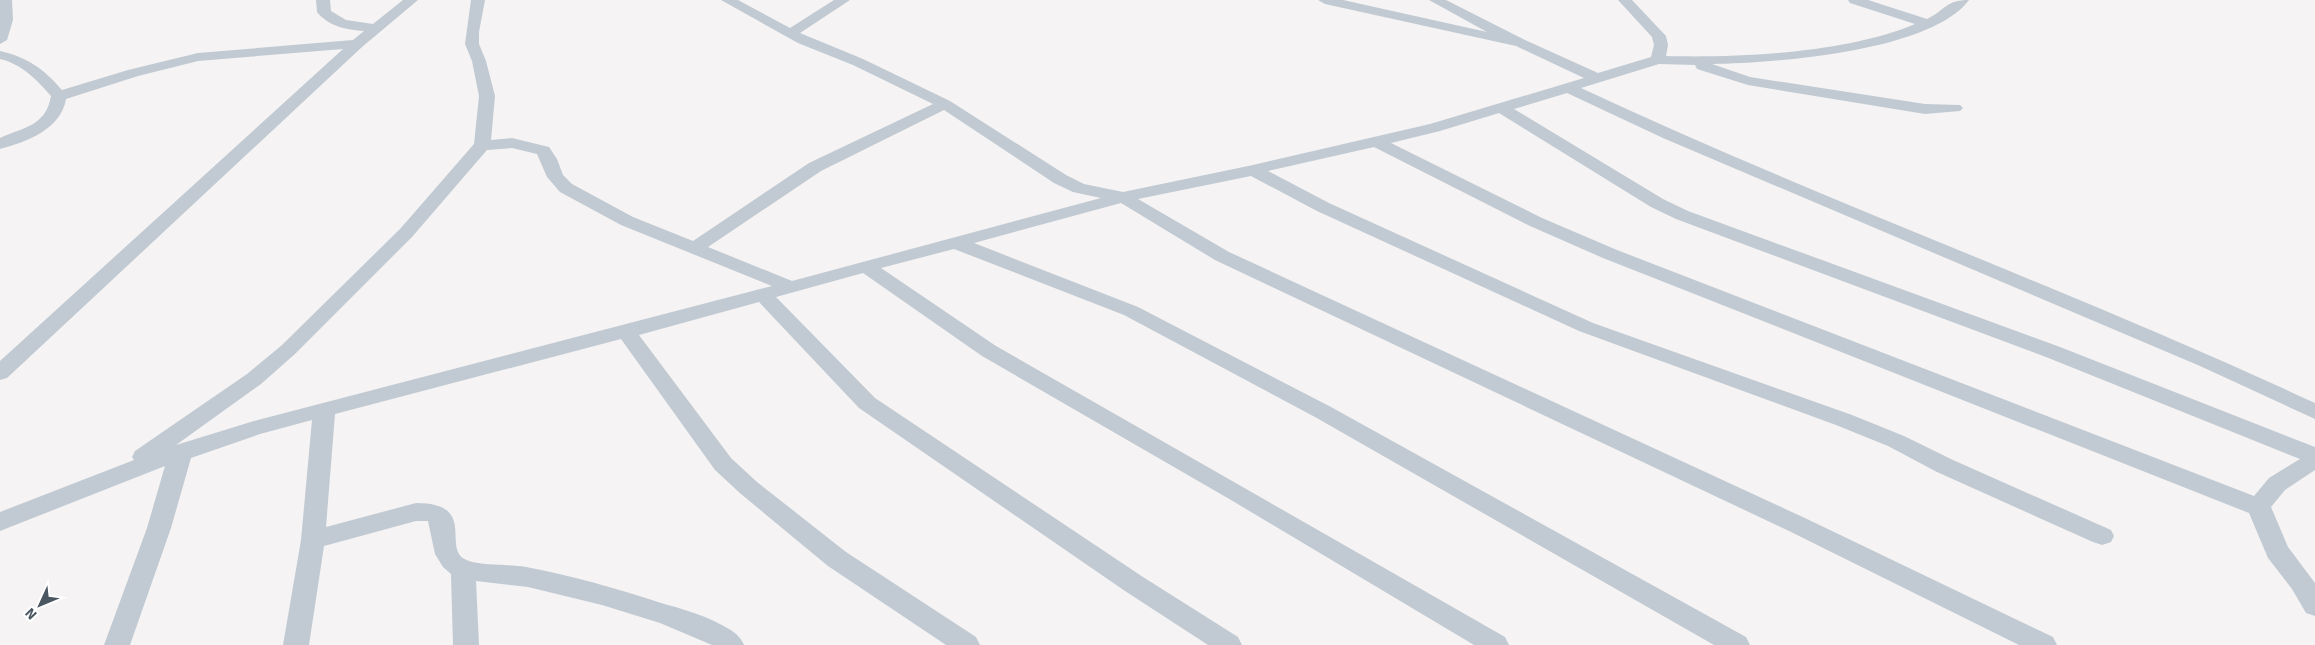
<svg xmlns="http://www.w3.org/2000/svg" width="2315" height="645" font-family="Signika,sans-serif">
  <rect width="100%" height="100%" fill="#f5f3f3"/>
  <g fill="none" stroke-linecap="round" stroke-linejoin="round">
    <path fill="#c1cad2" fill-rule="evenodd" d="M 0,0 L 12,0 L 13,20 L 7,40 L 0,44 Z
      M 316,0 L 330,0 L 331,11 L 346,20 L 373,24 L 403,0 L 418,0 L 362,47 L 7,378 L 0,380 L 0,361 L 343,49 L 198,61 L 138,76 L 66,99 C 61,129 27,142 0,149 L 0,138 C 24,127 46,126 51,96 C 37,80 22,64 0,59 L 0,51 C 27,57 44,69 62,90 L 128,70 L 198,53 L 353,40 L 364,31 C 347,30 328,26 317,12 Z
      M 471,0 L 485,0 L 479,32 L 479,44 L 486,61 L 495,96 L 491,140 L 512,138 L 549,147 L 557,159 L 563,175 L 572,184 L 633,217 L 693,241 L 809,163 L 933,104 L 853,65 L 798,43 L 721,0 L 738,0 L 790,28 L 834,0 L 850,0 L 800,33 L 863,59 L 950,101 L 1066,175 L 1084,184 L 1123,192 L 1253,165 L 1430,124 L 1584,78 L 1516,46 L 1325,4 L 1318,0 L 1343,0 L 1487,32 L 1429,0 L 1446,0 L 1525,40 L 1598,73 L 1651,57 L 1654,45 L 1652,37 L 1618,0 L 1632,0 L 1666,36 L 1668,45 L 1666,56 C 1739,58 1847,53 1915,24 L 1850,3 L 1848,0 L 1868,0 L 1927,19 C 1946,10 1945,0 1969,0 C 1930,52 1774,63 1712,64 L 1750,77 L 1925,104 L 1960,105 L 1963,108 L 1960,111 L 1925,114 L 1748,85 L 1697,69 L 1695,65 L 1659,64 L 1581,88 C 1823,201 2074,291 2315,403 L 2315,419 L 2200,366 L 1663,138 L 1567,93 L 1514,109 L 1663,199 L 1688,211 L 2060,347 L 2315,447 L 2315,470 L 2285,490 L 2271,507 L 2288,547 L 2315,583 L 2315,616 L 2306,613 L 2292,589 L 2268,558 L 2249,513 L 1603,258 L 1530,226 L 1374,147 L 1268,171 L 1329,203 L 1593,323 L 1852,415 L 1904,436 L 1953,460 L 2111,530 L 2114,536 L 2111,542 L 2102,545 L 2093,542 L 1937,472 L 1888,446 L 1836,425 L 1579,331 L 1317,211 L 1251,176 L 1138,199 L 1229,252 L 1807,519 L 2053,637 L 2057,645 L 2019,645 L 1789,531 L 1215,260 L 1121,203 L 974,243 L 1138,307 L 1331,407 L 1746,637 L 1750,645 L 1714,645 L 1315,417 L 1124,315 L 954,249 L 881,268 L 996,346 L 1505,637 L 1509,645 L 1474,645 L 1231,500 L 982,356 L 863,273 L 776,297 L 875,398 L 1143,577 L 1238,637 L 1242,645 L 1208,645 L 1125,591 L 859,408 L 759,302 L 639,335 L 731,458 L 757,482 L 846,552 L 976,637 L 980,645 L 946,645 L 828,566 L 741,494 L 715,470 L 621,339 L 335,414 L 326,527 L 416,503 C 481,503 438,552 469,561 C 485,566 508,564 526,567 C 570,575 615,588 658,602 C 682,609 708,616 729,629 C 736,633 741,638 744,645 L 712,645 L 660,623 L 602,605 L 528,587 L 476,581 L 479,645 L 453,645 L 451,574 L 443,567 L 435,554 L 428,521 L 416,521 L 324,546 L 309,645 L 283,645 L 301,540 L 312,420 L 260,434 L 191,458 L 171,528 L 130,645 L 104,645 L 147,528 L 165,466 L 0,531 L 0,512 L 134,460 L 132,457 L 135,451 L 247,374 L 282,345 L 400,229 L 474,144 L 479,96 L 472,61 L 465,44 ZM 944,110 L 1054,183 L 1073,192 L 1101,198 L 792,281 L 708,247 L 821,171 ZM 1499,113 L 1651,207 L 1676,219 L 2046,357 L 2300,459 L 2269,478 L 2254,496 L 1617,250 L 1542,218 L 1391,143 L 1440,131 ZM 512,148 L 537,154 L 547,177 L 560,192 L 621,225 L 772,286 L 254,421 L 176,445 L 261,384 L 296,353 L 412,237 L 487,150 Z"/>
  </g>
  <g transform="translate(40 605) rotate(226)" stroke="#ffffff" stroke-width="4" paint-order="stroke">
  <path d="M0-4L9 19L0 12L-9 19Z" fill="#4a5661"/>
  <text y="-8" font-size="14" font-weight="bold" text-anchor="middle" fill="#4a5661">N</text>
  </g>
</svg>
